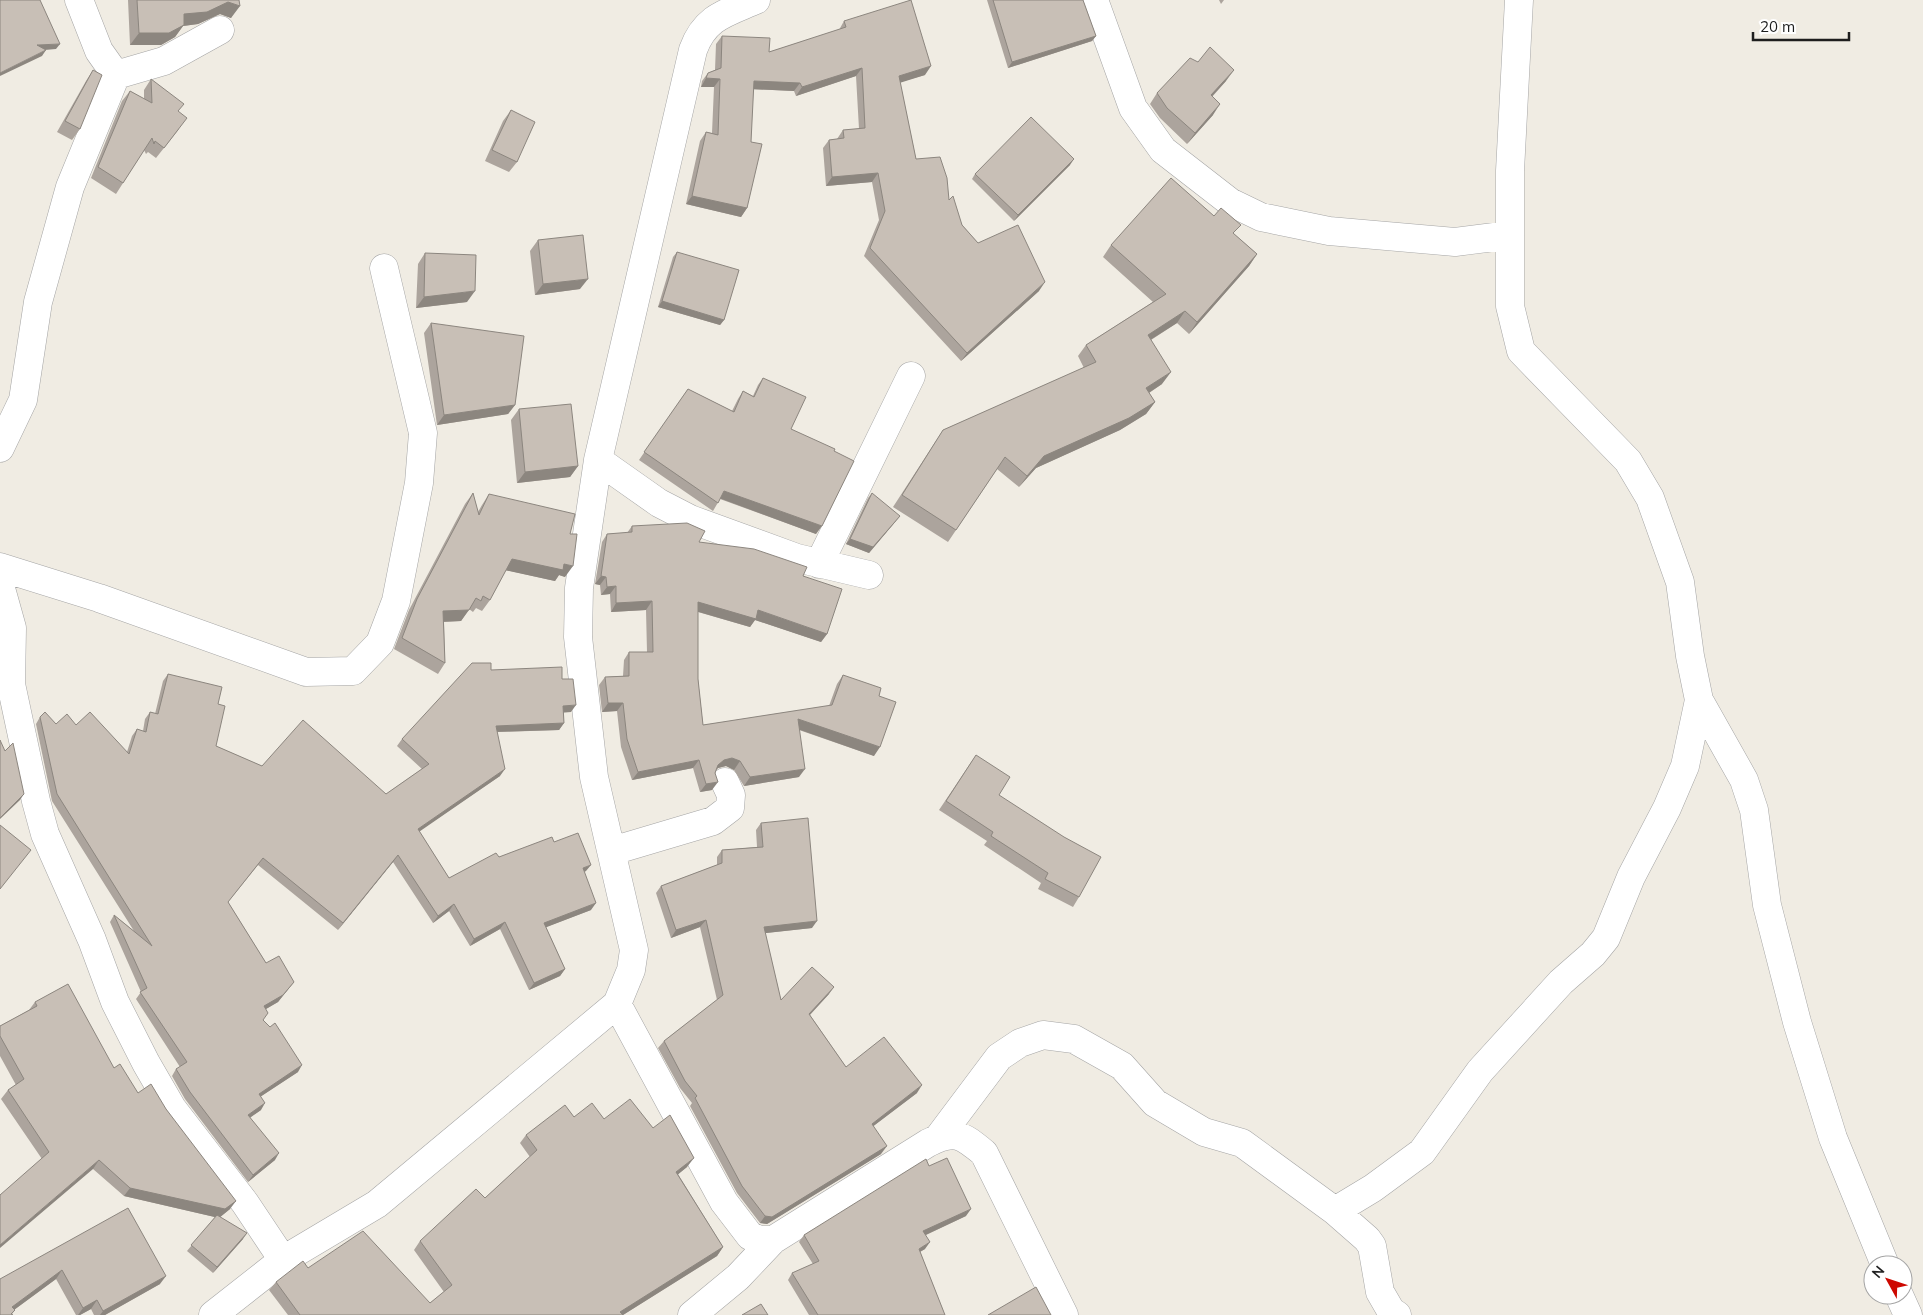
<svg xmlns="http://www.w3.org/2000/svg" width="1923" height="1315" font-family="Mulish,sans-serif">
  <rect width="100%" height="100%" fill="#f0ece3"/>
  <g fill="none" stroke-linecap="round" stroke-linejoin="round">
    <g stroke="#a5a5a5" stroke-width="29">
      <path id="street" d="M 1094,0 L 1133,108 L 1163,150 L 1230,202 L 1261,217 L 1329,231 L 1455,242 L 1510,235
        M 1519,0 L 1510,171 L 1510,306 L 1521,351 L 1628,461 L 1650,498 L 1680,582 L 1690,656 L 1699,700 L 1744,780 L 1754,810 L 1767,905 L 1797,1022 L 1833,1138 L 1885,1265
        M 116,75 L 164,61 L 220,30
        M 0,448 L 23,400 L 38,302 L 70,187 L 116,75 L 99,51 L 79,0
        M 598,460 L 659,503 L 690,519 L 797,558 L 869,575
        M 819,564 L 911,376
        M 0,567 L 99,598 L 306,672 L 353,671 L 380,643 L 396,601 L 419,483 L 423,433 L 384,268
        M 0,585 L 12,628 L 11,684 L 36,801 L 45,834 L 92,940 L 115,1002 L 146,1063 L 172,1108 L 245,1203 L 283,1260
        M 612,851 L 713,821 L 730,808 L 731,795 L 725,782
        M 617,1004 L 724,1202 L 750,1236 L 760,1240 L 773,1240 L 928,1143 C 955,1129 962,1135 984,1153 L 1064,1315
        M 939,1137 L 999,1057 L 1020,1043 L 1043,1035 L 1074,1039 L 1122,1066 L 1155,1103 L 1204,1132 L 1242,1143 L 1335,1211 L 1367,1239 L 1372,1246 L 1380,1292 L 1391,1311 L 1397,1315
        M 1335,1211 L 1373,1188 L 1422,1152 L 1480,1071 L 1561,982 L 1593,954 L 1606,938 L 1631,877 L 1667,808 L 1685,766 L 1699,700
        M 1899,1295 L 1908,1315
        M 213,1315 L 283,1260 L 377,1204 L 617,1004 L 631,970 L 634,950 L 594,777 L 578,637 L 579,588 L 598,460 L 693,50 C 705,17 726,13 756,0
        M 692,1315 L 738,1277 L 773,1240"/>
    </g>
    <use href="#street" stroke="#fff" stroke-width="28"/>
  </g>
  <path fill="#aca49d" d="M 128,0 L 239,0 L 231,18 L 220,14 L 198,24 L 183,26 L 175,37 L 161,45 L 130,45 Z
    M 987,0 L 1083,0 L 1096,36 L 1092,41 L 1008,68 Z
    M 1219,0 L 1224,0 L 1221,4 Z
    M 844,21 L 925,75 L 900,82 L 916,159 L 949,200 L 962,225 L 978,243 L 1039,291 L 961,361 L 864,256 L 879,220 L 872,182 L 826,186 L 823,148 L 829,140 L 837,139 L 843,130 L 859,129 L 856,76 L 796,96 L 794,91 L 753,89 L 747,208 L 741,217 L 686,204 L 700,141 L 706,132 L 712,133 L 714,87 L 701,87 L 702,81 L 708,73 L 715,70 L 716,44 L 722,36 L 769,52 L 839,30 Z
    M 93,70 L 80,129 L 72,140 L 57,132 L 86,81 Z
    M 151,79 L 178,112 L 179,129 L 156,158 L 148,152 L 146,154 L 144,150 L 116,194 L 91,178 L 122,101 L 130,91 L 144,99 L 144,90 Z
    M 1226,81 L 1212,97 L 1213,115 L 1187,144 L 1160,118 L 1150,104 L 1157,93 Z
    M 511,110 L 517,162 L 509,172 L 485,161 L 503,121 Z
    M 1070,165 L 1014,221 L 972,179 L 975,174 Z
    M 1234,234 L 1257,254 L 1249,266 L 1189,334 L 1177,323 L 1151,340 L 1162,384 L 1149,393 L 1155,402 L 1146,414 L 1120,430 L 1036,468 L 1019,487 L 997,469 L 948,542 L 893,507 L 943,430 L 1084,368 L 1078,356 L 1086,345 L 1153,302 L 1103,257 L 1111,245 Z
    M 538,240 L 580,289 L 535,295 L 530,251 Z
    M 677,252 L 724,320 L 720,325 L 658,307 L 673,257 Z
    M 425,253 L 467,302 L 416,308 L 418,264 Z
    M 431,323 L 515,405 L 508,414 L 437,425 L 424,333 Z
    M 763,378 L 791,429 L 834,451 L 816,534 L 720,499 L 713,511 L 639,460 L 688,389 L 732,411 L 738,399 L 743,391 L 753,396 L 758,385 Z
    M 519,409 L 578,466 L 570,477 L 517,483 L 511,420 Z
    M 473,493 L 478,512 L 482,505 L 489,494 L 570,534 L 565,577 L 559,575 L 555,581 L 506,570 L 490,600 L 482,611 L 476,608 L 473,612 L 469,609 L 461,621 L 444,622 L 445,663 L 438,674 L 394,649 L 409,610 L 465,504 Z
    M 872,493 L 896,521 L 869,553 L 846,544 L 868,498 Z
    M 632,526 L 699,542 L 803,576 L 827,634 L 821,642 L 755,620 L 750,627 L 698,612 L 698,679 L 703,725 L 829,706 L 837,684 L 843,675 L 879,696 L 874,756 L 799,730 L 799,777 L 744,786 L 734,770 L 726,766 L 718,768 L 716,770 L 712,790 L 700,792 L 693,768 L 632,780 L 621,747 L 617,711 L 602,712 L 599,685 L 605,677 L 623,676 L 624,660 L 629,652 L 647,652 L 646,610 L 611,612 L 610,594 L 601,595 L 600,585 L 595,584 L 602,542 L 607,534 L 627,533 Z
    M 491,670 L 562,679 L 571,712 L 564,712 L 564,723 L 559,730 L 497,732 L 500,776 L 419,831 L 449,878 L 499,857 L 554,842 L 586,871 L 584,872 L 591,910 L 546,927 L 565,969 L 560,976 L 529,990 L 500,929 L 470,946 L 449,911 L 433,923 L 393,862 L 338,930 L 258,865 L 228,902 L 266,963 L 289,988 L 278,1002 L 266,1009 L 263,1020 L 298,1072 L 261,1096 L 261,1110 L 250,1117 L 275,1160 L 248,1182 L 185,1099 L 172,1076 L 176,1069 L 180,1067 L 136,999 L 141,992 L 110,922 L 114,915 L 134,931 L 52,801 L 36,724 L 40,717 L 56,724 L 76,725 L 127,752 L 132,736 L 137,729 L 143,731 L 145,719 L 150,712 L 155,714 L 163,681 L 168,674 L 218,704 L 216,746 L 262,766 L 386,794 L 422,769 L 397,746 L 402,739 Z
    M 976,755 L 999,795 L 1079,897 L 1073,907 L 1038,889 L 1041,883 L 984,845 L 987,841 L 939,810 Z
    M 761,823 L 812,928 L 765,933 L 781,1000 L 829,994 L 810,1015 L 846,1067 L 917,1093 L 873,1126 L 881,1154 L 767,1224 L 760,1223 L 737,1193 L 690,1106 L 692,1103 L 680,1088 L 658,1048 L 664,1041 L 717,1000 L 700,927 L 671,938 L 656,893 L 661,886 L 717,865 L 717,857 L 722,850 L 757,847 L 756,830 Z
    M 35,1002 L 114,1068 L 138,1093 L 166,1109 L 230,1209 L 220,1217 L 243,1239 L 213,1273 L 187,1251 L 215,1217 L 124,1196 L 93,1169 L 42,1159 L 1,1099 L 8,1090 L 16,1085 L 0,1056 L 0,1026 L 29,1010 Z
    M 574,1117 L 604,1119 L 653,1128 L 687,1167 L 678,1174 L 723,1247 L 717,1256 L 623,1315 L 288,1315 L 269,1290 L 276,1282 L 308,1268 L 430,1303 L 444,1292 L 414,1250 L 420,1241 L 485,1198 L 530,1157 L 520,1143 L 526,1135 Z
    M 929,1166 L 966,1216 L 926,1235 L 925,1249 L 920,1252 L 945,1315 L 809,1315 L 788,1280 L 792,1273 L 813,1264 L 799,1242 L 804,1235 Z
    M 128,1208 L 160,1284 L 105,1315 L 94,1315 L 91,1309 L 80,1315 L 76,1315 L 56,1279 L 14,1310 L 15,1310 L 12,1314 L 0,1315 Z"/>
  <path fill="#8c867f" d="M 228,2 L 240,6 L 231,18 L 220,14 L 198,24 L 183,26 L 175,37 L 161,45 L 130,45 L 139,33 L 184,14 Z
    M 1096,36 L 1092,41 L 1008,68 L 1012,62 Z
    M 60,44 L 56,49 L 33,51 L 37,45 Z
    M 46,50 L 42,56 L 0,76 L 0,73 Z
    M 931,66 L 925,75 L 893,85 L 899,76 Z
    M 862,68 L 856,76 L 796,96 L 802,87 Z
    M 1234,70 L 1226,81 L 1203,106 L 1211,95 Z
    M 706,78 L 720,79 L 714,87 L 701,87 Z
    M 754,81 L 800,83 L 794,91 L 748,89 Z
    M 1220,104 L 1213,115 L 1187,144 L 1195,133 Z
    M 1074,159 L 1070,165 L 1014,221 L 1018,215 Z
    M 878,173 L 872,182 L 826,186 L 832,177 Z
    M 692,196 L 747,208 L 741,217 L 686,204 Z
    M 1257,254 L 1249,266 L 1189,334 L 1197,322 Z
    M 588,279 L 580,289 L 535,295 L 543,284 Z
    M 1045,282 L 1039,291 L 961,361 L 967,353 Z
    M 475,291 L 467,302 L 416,308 L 424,297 Z
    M 662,301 L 724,320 L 720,325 L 658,307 Z
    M 1185,311 L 1177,323 L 1139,347 L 1148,335 Z
    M 1171,372 L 1162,384 L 1138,400 L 1146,388 Z
    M 1155,402 L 1146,414 L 1120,430 L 1036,468 L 1019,487 L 1027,476 L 1044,456 Z
    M 515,405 L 508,414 L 437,425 L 444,415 Z
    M 578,466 L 570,477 L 517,483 L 525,472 Z
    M 724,491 L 822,526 L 816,534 L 719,498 Z
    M 900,516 L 869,553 L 846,544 L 850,539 Z
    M 512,559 L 564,564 L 573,566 L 565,577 L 559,575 L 555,581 L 504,570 Z
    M 601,576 L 606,577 L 600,585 L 595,584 Z
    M 616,586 L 610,594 L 601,595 L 607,587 Z
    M 652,601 L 646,610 L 611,612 L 616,603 Z
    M 698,602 L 758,610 L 827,634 L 821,642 L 755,620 L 750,627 L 692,610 Z
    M 469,610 L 461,621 L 436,622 L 443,611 Z
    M 608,703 L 623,703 L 617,711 L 602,712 Z
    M 576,705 L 571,712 L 559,713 L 563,706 Z
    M 798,719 L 880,747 L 874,756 L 792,727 Z
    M 564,723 L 559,730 L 491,732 L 496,726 Z
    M 732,758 L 740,761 L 734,770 L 726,766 L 718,768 L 712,773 L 718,765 L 724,760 Z
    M 699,760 L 693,768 L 632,780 L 638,772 Z
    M 505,769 L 500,776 L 413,836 L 418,829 Z
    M 805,769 L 799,777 L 744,786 L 750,777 Z
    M 718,782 L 712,790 L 700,792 L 706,784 Z
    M 24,794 L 20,800 L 0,819 L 0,818 Z
    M 398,855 L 393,862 L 338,930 L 343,923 Z
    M 591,865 L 586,871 L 578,874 L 583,868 Z
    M 596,903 L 591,910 L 539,930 L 544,923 Z
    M 454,904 L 449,911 L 433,923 L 438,916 Z
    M 706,920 L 700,927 L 671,938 L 676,930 Z
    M 817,921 L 812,928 L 758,934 L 764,927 Z
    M 505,922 L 500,929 L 470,946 L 474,939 Z
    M 565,969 L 560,976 L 529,990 L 534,983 Z
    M 294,982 L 278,1002 L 259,1013 L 264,1006 Z
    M 834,987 L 829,994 L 804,1021 L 809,1014 Z
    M 302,1065 L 298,1072 L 254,1101 L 259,1094 Z
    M 922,1085 L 917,1093 L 867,1131 L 872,1124 Z
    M 265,1103 L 261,1110 L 244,1122 L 248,1115 Z
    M 887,1146 L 881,1154 L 767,1224 L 760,1223 L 765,1216 Z
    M 279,1153 L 275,1160 L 248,1182 L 253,1175 Z
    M 694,1158 L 687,1167 L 670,1181 L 676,1172 Z
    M 99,1160 L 93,1169 L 0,1248 L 0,1245 Z
    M 130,1188 L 236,1201 L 230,1209 L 219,1218 L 124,1196 Z
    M 971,1209 L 966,1216 L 919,1238 L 923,1231 Z
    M 247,1233 L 243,1239 L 213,1273 L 217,1267 Z
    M 930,1242 L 925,1249 L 914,1255 L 919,1249 Z
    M 723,1247 L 717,1256 L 623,1315 L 620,1312 Z
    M 62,1270 L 56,1279 L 7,1315 L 12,1307 Z
    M 166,1276 L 160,1284 L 105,1315 L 100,1315 L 103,1311 Z
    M 97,1300 L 91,1309 L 80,1315 L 78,1315 L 83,1308 Z"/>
  <path fill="#c8bfb6" stroke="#8c867f" d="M 0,0 L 40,0 L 60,44 L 37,45 L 46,50 L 0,73 Z
    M 137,0 L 239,0 L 240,6 L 228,2 L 207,12 L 184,14 L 184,25 L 169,33 L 139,33 Z
    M 911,0 L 931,66 L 899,76 L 916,159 L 940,157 L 947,178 L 949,200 L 953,196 L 962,225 L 978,243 L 1018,225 L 1045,282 L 967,353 L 870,248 L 885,211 L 878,173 L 832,177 L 829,140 L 844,138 L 843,130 L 865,128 L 862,68 L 802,87 L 800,83 L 754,81 L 751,142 L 762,144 L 747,208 L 692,196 L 706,132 L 718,135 L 720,79 L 706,78 L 708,73 L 721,68 L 722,36 L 770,38 L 769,52 L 846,27 L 844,21 Z
    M 993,0 L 1083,0 L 1096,36 L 1012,62 Z
    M 1210,47 L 1234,70 L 1211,95 L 1220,104 L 1195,133 L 1167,108 L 1157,93 L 1190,58 L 1198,62 Z
    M 93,70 L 102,75 L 80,129 L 65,121 Z
    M 151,79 L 184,104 L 178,111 L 187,118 L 164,148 L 155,141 L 154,144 L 152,138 L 123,183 L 98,167 L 130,91 L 152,103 Z
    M 511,110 L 535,122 L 517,162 L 492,150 Z
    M 1031,117 L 1074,159 L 1018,215 L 975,174 Z
    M 1171,178 L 1214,216 L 1221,208 L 1241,225 L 1233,233 L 1257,254 L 1197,322 L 1185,311 L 1148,335 L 1171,372 L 1146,388 L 1155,402 L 1129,418 L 1044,456 L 1027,476 L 1005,457 L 956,530 L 902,495 L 943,430 L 1096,362 L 1086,345 L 1166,294 L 1111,245 Z
    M 583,235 L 588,279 L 543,284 L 538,240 Z
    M 677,252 L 739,270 L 724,320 L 662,301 Z
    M 425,253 L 476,255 L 475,291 L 424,297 Z
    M 431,323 L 524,336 L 515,405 L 444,415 Z
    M 763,378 L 806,397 L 791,429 L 835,449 L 834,451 L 854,461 L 822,526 L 724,491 L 718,503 L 644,452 L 688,389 L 734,412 L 743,391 L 754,397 Z
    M 571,404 L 578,466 L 525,472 L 519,409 Z
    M 473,493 L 479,515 L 489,494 L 575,514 L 570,534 L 577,534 L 573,566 L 564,564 L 563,570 L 512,559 L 490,600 L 483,596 L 481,601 L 476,598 L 469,610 L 443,611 L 445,663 L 402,638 L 417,599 Z
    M 872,493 L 900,516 L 873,547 L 850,539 Z
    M 687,523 L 705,531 L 699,542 L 754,549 L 807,567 L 803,576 L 842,589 L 827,634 L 758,610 L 756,619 L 698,602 L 698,679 L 703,725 L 832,705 L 843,675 L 881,688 L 879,696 L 896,702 L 880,747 L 798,719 L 805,769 L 750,777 L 740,761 L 732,758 L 724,760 L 718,765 L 715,773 L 718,782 L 706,784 L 699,760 L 638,772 L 627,739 L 623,703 L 608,703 L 605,677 L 629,676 L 629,652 L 653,652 L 652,601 L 616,603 L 616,586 L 607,587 L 606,577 L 601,576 L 607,534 L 632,532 L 632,526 Z
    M 472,663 L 491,663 L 491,670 L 562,667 L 562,679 L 573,679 L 576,705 L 563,706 L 564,723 L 496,726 L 505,769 L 418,829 L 449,878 L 496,853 L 499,857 L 552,837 L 554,842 L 578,833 L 591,865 L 583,868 L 596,903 L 544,923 L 565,969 L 534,983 L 505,922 L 474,939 L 454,904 L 438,916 L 398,855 L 343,923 L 263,858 L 228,902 L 266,963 L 279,956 L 294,982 L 283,995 L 264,1006 L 268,1013 L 263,1020 L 270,1027 L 275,1023 L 302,1065 L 259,1094 L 265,1103 L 248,1115 L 279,1153 L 253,1175 L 190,1092 L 176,1069 L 187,1062 L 140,992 L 147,988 L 114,915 L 152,946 L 57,794 L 40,717 L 45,712 L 56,724 L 67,714 L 76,725 L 90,712 L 129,754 L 137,729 L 146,732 L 150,712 L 158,714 L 168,674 L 222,687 L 218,704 L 225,706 L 216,746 L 262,766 L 303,720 L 386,794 L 429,764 L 402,739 Z
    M 0,740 L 5,751 L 13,743 L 24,794 L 0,818 Z
    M 976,755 L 1010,777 L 999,795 L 1064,837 L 1101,857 L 1079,897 L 1045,879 L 1048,873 L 991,836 L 993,832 L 946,801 Z
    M 808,818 L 817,921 L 764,927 L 781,1000 L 812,967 L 834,987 L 809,1014 L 846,1067 L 884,1037 L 922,1085 L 872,1124 L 887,1146 L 772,1217 L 765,1216 L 742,1186 L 695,1098 L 697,1096 L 685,1081 L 664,1041 L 723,995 L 706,920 L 676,930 L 661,886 L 722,863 L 722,850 L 763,847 L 761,823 Z
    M 0,825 L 31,850 L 0,889 Z
    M 68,984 L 114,1068 L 120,1064 L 138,1093 L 151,1084 L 166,1109 L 236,1201 L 225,1209 L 130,1188 L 99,1160 L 0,1245 L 0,1195 L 49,1152 L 8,1090 L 24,1079 L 0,1036 L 0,1026 L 37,1006 L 35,1002 Z
    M 630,1099 L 653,1128 L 670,1115 L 694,1158 L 676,1172 L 723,1247 L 620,1312 L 623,1315 L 300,1315 L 276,1282 L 303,1261 L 308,1268 L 363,1231 L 430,1303 L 452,1285 L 420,1241 L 476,1189 L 485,1198 L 537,1150 L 526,1135 L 565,1105 L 574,1117 L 592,1103 L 604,1119 Z
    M 947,1158 L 971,1209 L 923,1231 L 930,1242 L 919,1249 L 945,1315 L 818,1315 L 792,1273 L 819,1261 L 804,1235 L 926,1159 L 929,1166 Z
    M 128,1208 L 166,1276 L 103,1311 L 97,1300 L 83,1308 L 62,1270 L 12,1307 L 15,1310 L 11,1314 L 13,1315 L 0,1315 L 0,1279 Z
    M 217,1215 L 247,1233 L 217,1267 L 191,1245 Z
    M 1036,1287 L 1051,1315 L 988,1315 Z
    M 761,1304 L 768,1315 L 742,1315 Z"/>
  <g transform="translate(1888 1280) rotate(310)"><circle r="24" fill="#ffffff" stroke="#a5a5a5"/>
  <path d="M0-4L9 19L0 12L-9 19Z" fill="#cd0800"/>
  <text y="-8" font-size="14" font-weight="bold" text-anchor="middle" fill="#1e1e1e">N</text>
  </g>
  <path d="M1753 32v8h96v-8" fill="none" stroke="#1e1e1e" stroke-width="2.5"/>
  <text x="1760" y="32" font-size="15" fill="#1e1e1e" stroke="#ffffff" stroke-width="4" paint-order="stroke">20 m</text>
</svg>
